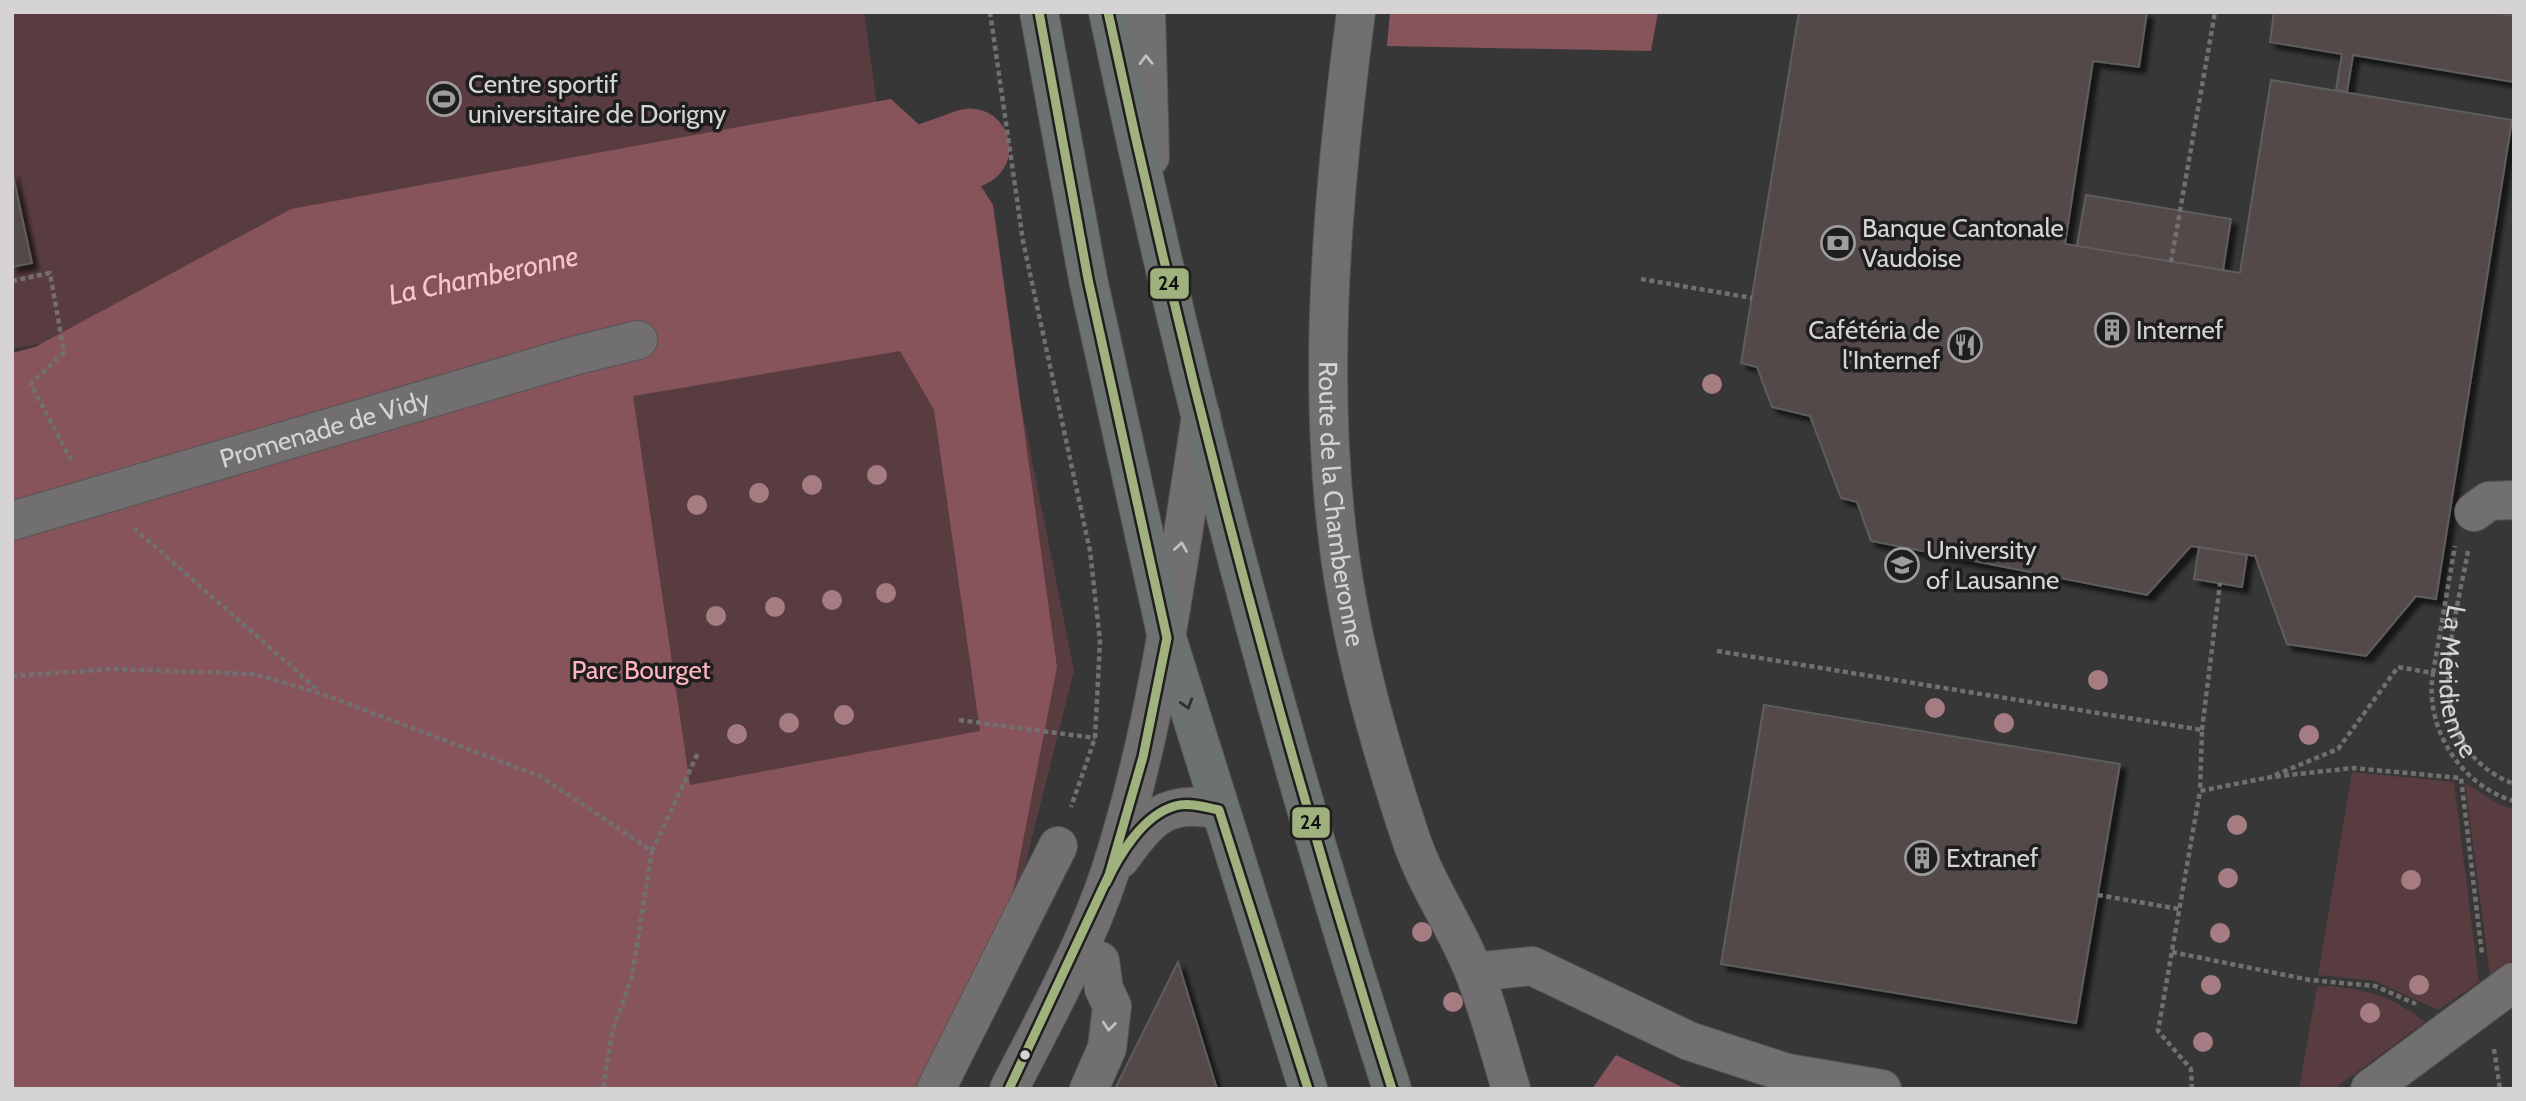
<svg xmlns="http://www.w3.org/2000/svg" width="2526" height="1101" font-family="Cabin,sans-serif">
  <defs>
    <filter id="shadow"><feDropShadow dx="6" dy="6" stdDeviation="2" flood-color="#0009"/></filter>
  </defs>
  <rect width="100%" height="100%" fill="#383737"/>
  <path fill="#593c3f" d="M 12,12 L 864,12 L 887,177 L 970,148 L 1074,671 L 1010,925 L 12,1089 L 776,208 L 12,349 Z
    M 2352,772 L 2454,782 L 2479,982 L 2438,1010 L 2375,981 L 2318,975 Z
    M 2465,783 L 2500,805 L 2514,809 L 2514,959 L 2490,976 Z
    M 2332,986 C 2372,991 2393,997 2425,1022 L 2334,1089 L 2299,1089 L 2317,987 Z"/>
  <path fill="#86545a" fill-rule="evenodd" d="M 1390,12 L 1658,12 L 1651,51 L 1387,46 Z
    M 891,99 L 974,175 L 993,205 L 1057,667 L 1007,923 L 919,1089 L 12,1089 L 12,353 L 35,347 L 291,209 ZM 900,351 L 934,410 L 980,731 L 690,785 L 633,396 Z
    M 1616,1055 L 1686,1089 L 1592,1089 Z"/>
  <g fill="none" stroke-linecap="round" stroke-linejoin="round">
    <path stroke="#87535a" stroke-width="79" id="s1" d="M 12,446 C 86,441 152,414 216,378 C 260,354 302,322 351,306 C 402,289 458,282 511,270 C 665,235 821,204 970,148"/>
  </g>
  <path fill="#53494a" stroke="#5e5d5d" stroke-width="2" filter="url(#shadow)" d="M 1799,12 L 2147,12 L 2139,67 L 2093,61 L 2065,244 L 2240,273 L 2271,80 L 2512,120 L 2436,599 L 2416,596 L 2366,656 L 2287,644 L 2255,556 L 2191,546 L 2147,595 L 1871,541 L 1857,502 L 1841,498 L 1810,416 L 1772,407 L 1757,367 L 1741,363 Z
    M 2274,12 L 2493,12 L 2514,16 L 2514,82 L 2353,55 L 2347,92 L 2336,90 L 2342,54 L 2270,42 Z
    M 12,171 L 32,263 L 12,267 Z
    M 2086,195 L 2231,219 L 2223,270 L 2077,246 Z
    M 2199,547 L 2247,555 L 2242,587 L 2194,579 Z
    M 1764,705 L 2120,764 L 2076,1023 L 1721,964 Z
    M 1178,962 L 1217,1089 L 1115,1089 Z"/>
  <g fill="none" stroke-linecap="round" stroke-linejoin="round">
    <g stroke="#565555" stroke-width="40">
      <g id="minor">
        <path d="M 1146,12 L 1150,157"/>
        <path id="s3" d="M 1356,12 C 1331,204 1312,414 1348,605 C 1362,683 1385,761 1410,836 C 1425,883 1456,926 1474,972 C 1489,1010 1499,1050 1511,1089"/>
        <path d="M 2474,512 L 2489,501 L 2514,500"/>
        <path id="s4" d="M 12,521 L 577,355 L 638,340"/>
        <path d="M 1120,859 C 1150,818 1166,798 1219,810"/>
        <path d="M 1474,972 L 1532,966 L 1689,1041 L 1787,1073 L 1882,1089"/>
        <path d="M 936,1089 L 1058,846"/>
        <path d="M 1009,1089 C 1045,1019 1085,947 1110,872 C 1158,724 1177,570 1201,416"/>
        <path d="M 1089,1089 L 1107,1048 L 1112,1006 L 1104,989 L 1100,961"/>
        <path d="M 2370,1089 L 2514,982"/>
      </g>
    </g>
    <g stroke="#565555" stroke-width="40">
      <path id="major" d="M 1039,12 L 1088,279 L 1167,638 L 1308,1089
        M 1108,12 C 1184,375 1278,736 1392,1089"/>
    </g>
    <g stroke="#716f6f" stroke-width="4.5" stroke-dasharray="5 3.5" stroke-linecap="butt">
      <path d="M 990,12 L 1023,241 L 1090,551 L 1100,641 L 1095,738 L 1071,807"/>
      <path d="M 2171,262 L 2215,12"/>
      <path d="M 1641,279 L 1752,298"/>
      <path d="M 12,281 L 50,273 L 64,352 L 31,384 L 72,462"/>
      <path d="M 134,528 L 319,691"/>
      <path id="s2" d="M 2468,551 C 2454,631 2414,744 2514,784"/>
      <path d="M 1717,651 L 2202,730 L 2200,791"/>
      <path d="M 2433,673 L 2455,546"/>
      <path d="M 12,676 L 112,669 L 255,674 L 322,694 L 540,776 L 652,851 L 632,976 L 612,1033 L 603,1089"/>
      <path d="M 959,720 L 1095,738"/>
      <path d="M 2202,730 L 2220,583"/>
      <path d="M 2275,775 L 2338,749 L 2398,667 L 2433,673 C 2424,728 2461,786 2514,801"/>
      <path d="M 652,851 L 699,751"/>
      <path d="M 2098,895 L 2179,909"/>
      <path d="M 2172,952 L 2310,980 L 2375,986 L 2416,1004"/>
      <path d="M 2494,1049 L 2500,1089"/>
      <path d="M 2192,1089 L 2191,1069 L 2158,1031 L 2200,791 L 2271,777 L 2353,768 L 2461,778 L 2482,954"/>
    </g>
    <use href="#minor" stroke="#716f6f" stroke-width="38"/>
    <use href="#major" stroke="#6c726f" stroke-width="38"/>
    <g stroke="#1f1e1e" stroke-width="14">
      <path id="bus-1" d="M 1108,12 C 1186,376 1280,734 1392,1089
        M 1106,883 C 1119,855 1143,815 1175,806 C 1189,802 1205,807 1219,810 L 1308,1089
        M 1009,1089 L 1109,875 L 1143,757 L 1167,638 L 1088,279 L 1039,12"/>
    </g>
    <use href="#bus-1" stroke="#9fb17d" stroke-width="9"/>
  </g>
  <g fill="#a57c81">
    <circle cx="1712" cy="384" r="10"/>
    <circle cx="877" cy="475" r="10"/>
    <circle cx="812" cy="485" r="10"/>
    <circle cx="759" cy="493" r="10"/>
    <circle cx="697" cy="505" r="10"/>
    <circle cx="886" cy="593" r="10"/>
    <circle cx="832" cy="600" r="10"/>
    <circle cx="775" cy="607" r="10"/>
    <circle cx="716" cy="616" r="10"/>
    <circle cx="2098" cy="680" r="10"/>
    <circle cx="1935" cy="708" r="10"/>
    <circle cx="844" cy="715" r="10"/>
    <circle cx="789" cy="723" r="10"/>
    <circle cx="2004" cy="723" r="10"/>
    <circle cx="737" cy="734" r="10"/>
    <circle cx="2309" cy="735" r="10"/>
    <circle cx="2237" cy="825" r="10"/>
    <circle cx="2228" cy="878" r="10"/>
    <circle cx="2411" cy="880" r="10"/>
    <circle cx="1422" cy="932" r="10"/>
    <circle cx="2220" cy="933" r="10"/>
    <circle cx="2211" cy="985" r="10"/>
    <circle cx="2419" cy="985" r="10"/>
    <circle cx="1453" cy="1002" r="10"/>
    <circle cx="2370" cy="1013" r="10"/>
    <circle cx="2203" cy="1042" r="10"/>
  </g>
  <defs><path id="oneway-chevron" d="M-2-3.5L2.5 0L-2 3.5" fill="none" stroke-width="1.6" stroke-linecap="round" stroke-linejoin="round" transform="scale(1.75)"/></defs>
  <g stroke="#c1bfbf">
    <use href="#oneway-chevron" transform="translate(1146 60) rotate(-92)"/>
    <use href="#oneway-chevron" transform="translate(1181 547) rotate(-81)"/>
    <use href="#oneway-chevron" transform="translate(1109 1026) rotate(96)"/>
  </g>
  <use stroke="#2e2f2e" href="#oneway-chevron" transform="translate(1187 704) rotate(73)"/>
  <defs>
    <g id="stadium-ring" transform="scale(1.75)"><circle r="9.5" fill="#1f1e1e" stroke="#9e9c9c" stroke-width="1.5"/><path d="M0-5a6.5 5 0 1 0 0 10a6.5 5 0 1 0 0-10ZM-3.5-1.8h7v3.6h-7Z" fill="#9e9c9c"/></g>
    <g id="bank-ring" transform="scale(1.75)"><circle r="9.5" fill="#1f1e1e" stroke="#9e9c9c" stroke-width="1.5"/><path d="M-6-4H6V4H-6ZM0-2.3a2.3 2.3 0 1 0 0 4.6a2.3 2.3 0 1 0 0-4.6Z" fill="#9e9c9c"/></g>
    <g id="building-ring" transform="scale(1.75)"><circle r="9.5" fill="#1f1e1e" stroke="#9e9c9c" stroke-width="1.5"/><path d="M-4-6H4V6H1V3H-1V6H-4ZM-2.5-4.3h1.7v1.8h-1.7ZM.8-4.3h1.7v1.8H.8ZM-2.5-1h1.7V.8h-1.7ZM.8-1h1.7V.8H.8Z" fill="#9e9c9c"/></g>
    <g id="restaurant-ring" transform="scale(1.75)"><circle r="9.5" fill="#1f1e1e" stroke="#9e9c9c" stroke-width="1.5"/><path d="M-5-6h1v4h1v-4h1v4h1v-4h1v5L-1.5 .5V6h-2V.5L-5-1ZM5-6V6H3V1.5H1.5Q1.5-4 5-6Z" fill="#9e9c9c"/></g>
    <g id="university-ring" transform="scale(1.75)"><circle r="9.5" fill="#1f1e1e" stroke="#9e9c9c" stroke-width="1.5"/><path d="M0-5L7-2L0 1L-7-2ZM-4 1L0 2.5L4 1V4Q0 6-4 4Z" fill="#9e9c9c"/></g>
  </defs>
  <g fill-rule="evenodd">
    <use href="#stadium-ring" x="444" y="99"/>
    <use href="#bank-ring" x="1838" y="243"/>
    <use href="#building-ring" x="2112" y="330"/>
    <use href="#restaurant-ring" x="1965" y="345"/>
    <use href="#university-ring" x="1902" y="565"/>
    <use href="#building-ring" x="1922" y="858"/>
  </g>
  <circle fill="#d5d3d3" stroke="#1f1e1e" stroke-width="2.5" cx="1025" cy="1055" r="6"/>
  <g text-anchor="middle" stroke-width="7" stroke-linejoin="round" paint-order="stroke">
    <g font-size="26" fill="#d5d3d3" stroke="#1f1e1e" text-anchor="start">
      <text x="468" y="93">Centre sportif<tspan x="468" dy="30">universitaire de Dorigny</tspan></text>
      <text x="1862" y="237">Banque Cantonale<tspan x="1862" dy="30">Vaudoise</tspan></text>
      <text x="1940" y="339" text-anchor="end">Cafétéria de<tspan x="1940" dy="30">l'Internef</tspan></text>
      <text x="2136" y="339">Internef</text>
      <text x="1926" y="559">University<tspan x="1926" dy="30">of Lausanne</tspan></text>
      <text x="1946" y="867">Extranef</text>
    </g>
    <g font-size="26" fill="#d5d3d3" stroke="#1f1e1e">
      <text dy="9" stroke="none"><textPath href="#s4" startOffset="326">Promenade de Vidy</textPath></text>
      <text dy="9" stroke="none"><textPath href="#s3" startOffset="494">Route de la Chamberonne</textPath></text>
      <text dy="9" stroke="none"><textPath href="#s2" startOffset="133">La Méridienne</textPath></text>
    </g>
    <g font-size="26" fill="#feb5bd" stroke="#1f1e1e">
      <text x="641" y="679">Parc Bourget</text>
    </g>
    <g font-size="28" font-style="italic" fill="#fbc4c9" stroke="#1f1e1e">
      <text dy="10" stroke="none"><textPath href="#s1" startOffset="506">La Chamberonne</textPath></text>
    </g>
  </g>
  <g stroke="#1f1e1e" stroke-width="2.5">
    <rect x="1149" y="267" width="41" height="33" rx="7" fill="#9fb17d"/>
    <rect x="1291" y="806" width="40" height="33" rx="7" fill="#9fb17d"/>
  </g>
  <g font-size="19" text-anchor="middle" font-weight="bold" fill="#111">
    <text x="1169" y="290">24</text>
    <text x="1311" y="829">24</text>
  </g>
  <rect width="2526" height="1101" fill="none" stroke="#d5d3d3" stroke-width="28"/>
</svg>
